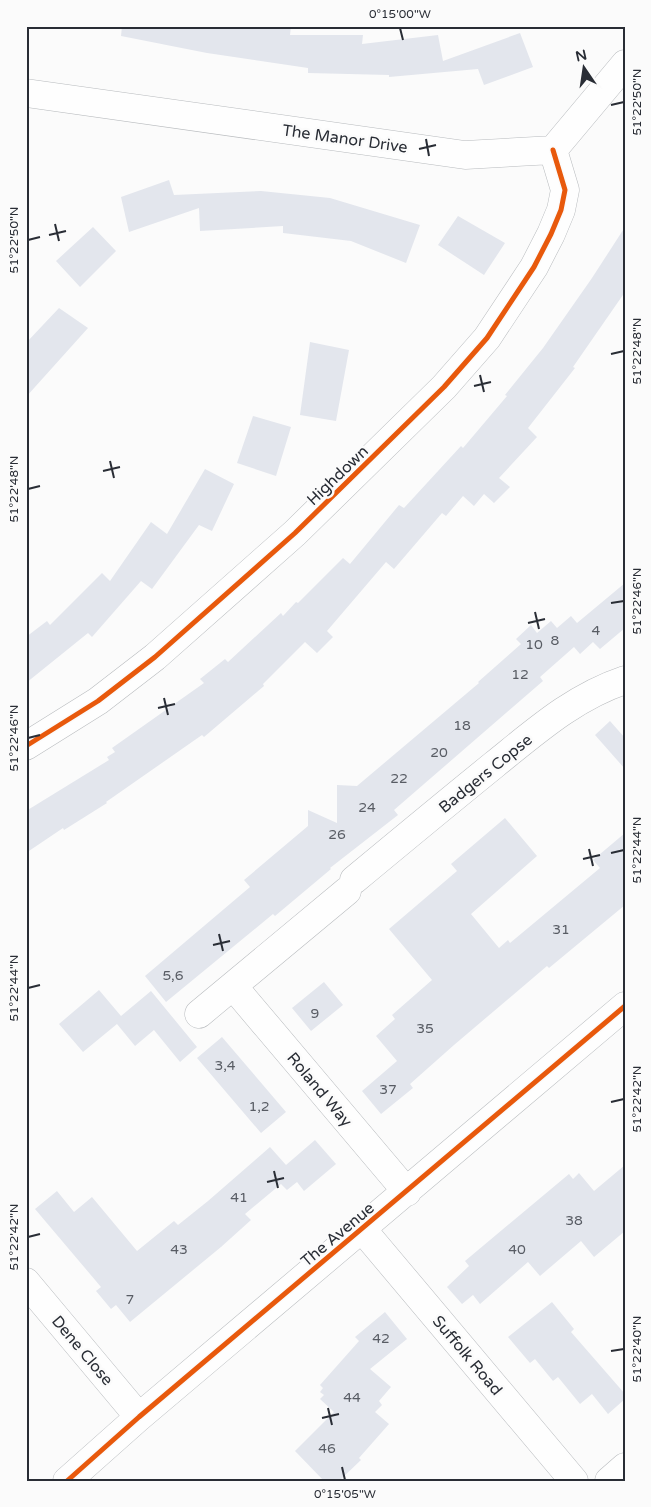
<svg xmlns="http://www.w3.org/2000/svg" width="651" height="1507" font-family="'Varela Round',sans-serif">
  <rect width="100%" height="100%" fill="#fbfbfb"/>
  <path fill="#e3e6ed" d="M 122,26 L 291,26 L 290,35 L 363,35 L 362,44 L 438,35 L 443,61 L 520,33 L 533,67 L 484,85 L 478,69 L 389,77 L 389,75 L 308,73 L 308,68 L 207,53 L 121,36 Z
    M 169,180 L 174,195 L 261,191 L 330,198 L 420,225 L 406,263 L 351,241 L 283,233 L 283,226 L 200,231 L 199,208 L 129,232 L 121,197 Z
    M 458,216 L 505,243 L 484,275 L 438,245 Z
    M 93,227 L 116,251 L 80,287 L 56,261 Z
    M 625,227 L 625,292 L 573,367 L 575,368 L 528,428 L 537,437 L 499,478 L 510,487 L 494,503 L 484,494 L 474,506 L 463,496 L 446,516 L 442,513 L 394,569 L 386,562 L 327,631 L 333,637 L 317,653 L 305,642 L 263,684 L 264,686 L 204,737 L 202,735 L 106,802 L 107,803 L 64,830 L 63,828 L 26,853 L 26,811 L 109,760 L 107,757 L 115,752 L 112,748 L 204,683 L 200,679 L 225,659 L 228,662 L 281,613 L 283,616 L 296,602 L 298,603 L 343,558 L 350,564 L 399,505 L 404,508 L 461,446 L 463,448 L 507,396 L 505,395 L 543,348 L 592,278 Z
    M 59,308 L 88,328 L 26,397 L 26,343 Z
    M 310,342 L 349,350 L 336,421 L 300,415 Z
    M 253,416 L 291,427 L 276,476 L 237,463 Z
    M 205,469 L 234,484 L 212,531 L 199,525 L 152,589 L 141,581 L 92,637 L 88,633 L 26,683 L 26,637 L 47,621 L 50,625 L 102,573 L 110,581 L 151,522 L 167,534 Z
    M 625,583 L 625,628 L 600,649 L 593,642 L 580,654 L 574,647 L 540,677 L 543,681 L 394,810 L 398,815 L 330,868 L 331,869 L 275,916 L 273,914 L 166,1002 L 145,976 L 250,887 L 244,880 L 308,826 L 308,810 L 337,823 L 337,785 L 357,786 L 479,683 L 478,682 L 521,644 L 516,639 L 531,625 L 537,633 L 551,621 L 557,628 L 571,616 L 577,623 Z
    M 610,721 L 625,738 L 625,769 L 595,735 Z
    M 505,818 L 537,856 L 471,914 L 499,948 L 508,940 L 510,943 L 600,868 L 593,860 L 625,833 L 625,905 L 549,968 L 547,966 L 454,1045 L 410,1084 L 413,1088 L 381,1114 L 362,1091 L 397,1061 L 376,1036 L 395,1019 L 392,1015 L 432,980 L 389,929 L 457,871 L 451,864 Z
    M 324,982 L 343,1005 L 311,1031 L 292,1008 Z
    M 99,990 L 121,1016 L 151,991 L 197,1047 L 180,1062 L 154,1030 L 135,1046 L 117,1024 L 83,1052 L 59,1024 Z
    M 222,1037 L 286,1112 L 261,1133 L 197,1058 Z
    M 315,1140 L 336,1164 L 304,1191 L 297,1182 L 287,1190 L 281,1184 L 245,1214 L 251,1220 L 221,1247 L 130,1322 L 116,1305 L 111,1309 L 96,1291 L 101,1287 L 35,1209 L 57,1191 L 74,1212 L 92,1197 L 137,1251 L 174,1221 L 178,1225 L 208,1201 L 270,1147 L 286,1165 Z
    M 625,1165 L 625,1231 L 594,1257 L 581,1241 L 540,1276 L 528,1262 L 480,1304 L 473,1295 L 462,1304 L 447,1287 L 469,1266 L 465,1261 L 569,1174 L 573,1179 L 579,1173 L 594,1191 Z
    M 552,1302 L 574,1329 L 571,1332 L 625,1394 L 625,1399 L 608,1414 L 592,1394 L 580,1404 L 558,1377 L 553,1381 L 535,1359 L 530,1363 L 508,1337 Z
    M 385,1312 L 407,1339 L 370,1369 L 391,1387 L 379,1401 L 382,1405 L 375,1412 L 389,1424 L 359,1458 L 361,1460 L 339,1481 L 324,1481 L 295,1451 L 334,1412 L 320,1399 L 324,1395 L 320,1392 L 323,1388 L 320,1385 L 359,1341 L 355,1337 Z"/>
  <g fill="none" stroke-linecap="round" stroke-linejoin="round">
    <g stroke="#b8bbbe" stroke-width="29">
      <path id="minor" d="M 26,93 L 465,155 L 553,150 L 625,64
        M 26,746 L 98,701 L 155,657 L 295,533 L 444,387 L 487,338 L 534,267 L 551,234 L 561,210 L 565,190 L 553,150
        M 354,880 C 401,841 448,802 495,764 C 536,731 574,697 625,680
        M 233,986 L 407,1192
        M 199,1014 L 347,891
        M 362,1229 L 574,1481
        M 26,1282 L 139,1417
        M 67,1481 L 139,1417 L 625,1006
        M 609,1481 L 625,1467"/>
    </g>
    <use href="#minor" stroke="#fefefe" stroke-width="28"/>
    <g stroke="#fbfbfb" stroke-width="8">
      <path id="cycleway" d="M 26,746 L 98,701 L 155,657 L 295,533 L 444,387 L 487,338 L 534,267 L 551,234 L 561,210 L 565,190 L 553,150
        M 67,1481 L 139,1417 L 625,1006"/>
    </g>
    <use href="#cycleway" stroke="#e8590c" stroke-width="5"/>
  </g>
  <path fill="none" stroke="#292d35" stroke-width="2" d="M 400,28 L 403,40M 611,105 L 624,102M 426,139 L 429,156M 419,149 L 436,145M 55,224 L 59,241M 49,235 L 66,231M 28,240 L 40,237M 611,354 L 624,351M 480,375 L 484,392M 474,386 L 491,382M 110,461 L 114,478M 103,471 L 120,467M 28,489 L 40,486M 611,603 L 624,601M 535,612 L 539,629M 528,623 L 545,619M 164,698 L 168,715M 158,708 L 175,704M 28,738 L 40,735M 589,849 L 593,866M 611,853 L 624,850M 583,859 L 600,855M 219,934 L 223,951M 213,945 L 230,941M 28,988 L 40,985M 611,1102 L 624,1099M 274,1171 L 278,1188M 267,1182 L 284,1178M 28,1237 L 40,1234M 611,1351 L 624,1349M 328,1408 L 332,1425M 322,1418 L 339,1414M 342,1467 L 345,1480"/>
  <g text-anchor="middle" stroke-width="5" stroke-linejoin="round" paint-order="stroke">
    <g font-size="14" fill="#585c64">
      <text x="596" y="635">4</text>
      <text x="555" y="645">8</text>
      <text x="534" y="649">10</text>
      <text x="520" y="679">12</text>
      <text x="462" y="730">18</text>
      <text x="439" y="757">20</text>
      <text x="399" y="783">22</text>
      <text x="367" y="812">24</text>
      <text x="337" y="839">26</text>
      <text x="561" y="934">31</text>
      <text x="173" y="980">5,6</text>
      <text x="315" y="1018">9</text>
      <text x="425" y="1033">35</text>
      <text x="225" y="1070">3,4</text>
      <text x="388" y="1094">37</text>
      <text x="259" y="1111">1,2</text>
      <text x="239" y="1202">41</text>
      <text x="574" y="1225">38</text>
      <text x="179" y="1254">43</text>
      <text x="517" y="1254">40</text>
      <text x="130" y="1304">7</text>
      <text x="381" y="1343">42</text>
      <text x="352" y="1402">44</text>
      <text x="327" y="1453">46</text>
    </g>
    <g font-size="16" fill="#292d35" stroke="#fbfbfb">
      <text transform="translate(345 138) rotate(8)" y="6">The Manor Drive</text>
      <text transform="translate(337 475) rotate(-44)" y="6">Highdown</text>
      <text transform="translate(485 773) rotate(-39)" y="6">Badgers Copse</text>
      <text transform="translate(320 1089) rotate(50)" y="6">Roland Way</text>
      <text transform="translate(337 1234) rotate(-40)" y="6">The Avenue</text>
      <text transform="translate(83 1350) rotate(50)" y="6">Dene Close</text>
      <text transform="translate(468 1355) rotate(50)" y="6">Suffolk Road</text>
    </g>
  </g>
  <rect width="651" height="1507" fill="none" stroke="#fbfbfb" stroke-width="55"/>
  <g transform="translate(584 68) rotate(347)" stroke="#fbfbfb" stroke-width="4" paint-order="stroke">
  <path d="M0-4L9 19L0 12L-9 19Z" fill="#292d35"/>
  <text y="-8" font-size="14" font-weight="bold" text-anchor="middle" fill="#292d35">N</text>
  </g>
  <rect x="28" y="28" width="596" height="1452" fill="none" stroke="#292d35" stroke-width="2"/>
  <g font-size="12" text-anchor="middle" fill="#292d35">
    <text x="400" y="18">0°15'00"W</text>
    <text transform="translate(637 102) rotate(-90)" y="4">51°22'50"N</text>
    <text transform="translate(14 240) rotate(-90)" y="4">51°22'50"N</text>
    <text transform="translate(637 351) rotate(-90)" y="4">51°22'48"N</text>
    <text transform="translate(14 489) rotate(-90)" y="4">51°22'48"N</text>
    <text transform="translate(637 601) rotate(-90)" y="4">51°22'46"N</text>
    <text transform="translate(14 738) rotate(-90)" y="4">51°22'46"N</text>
    <text transform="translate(637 850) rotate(-90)" y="4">51°22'44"N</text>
    <text transform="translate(14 988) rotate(-90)" y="4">51°22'44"N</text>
    <text transform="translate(637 1099) rotate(-90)" y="4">51°22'42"N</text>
    <text transform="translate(14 1237) rotate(-90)" y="4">51°22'42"N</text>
    <text transform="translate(637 1349) rotate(-90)" y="4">51°22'40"N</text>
    <text x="345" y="1498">0°15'05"W</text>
  </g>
</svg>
